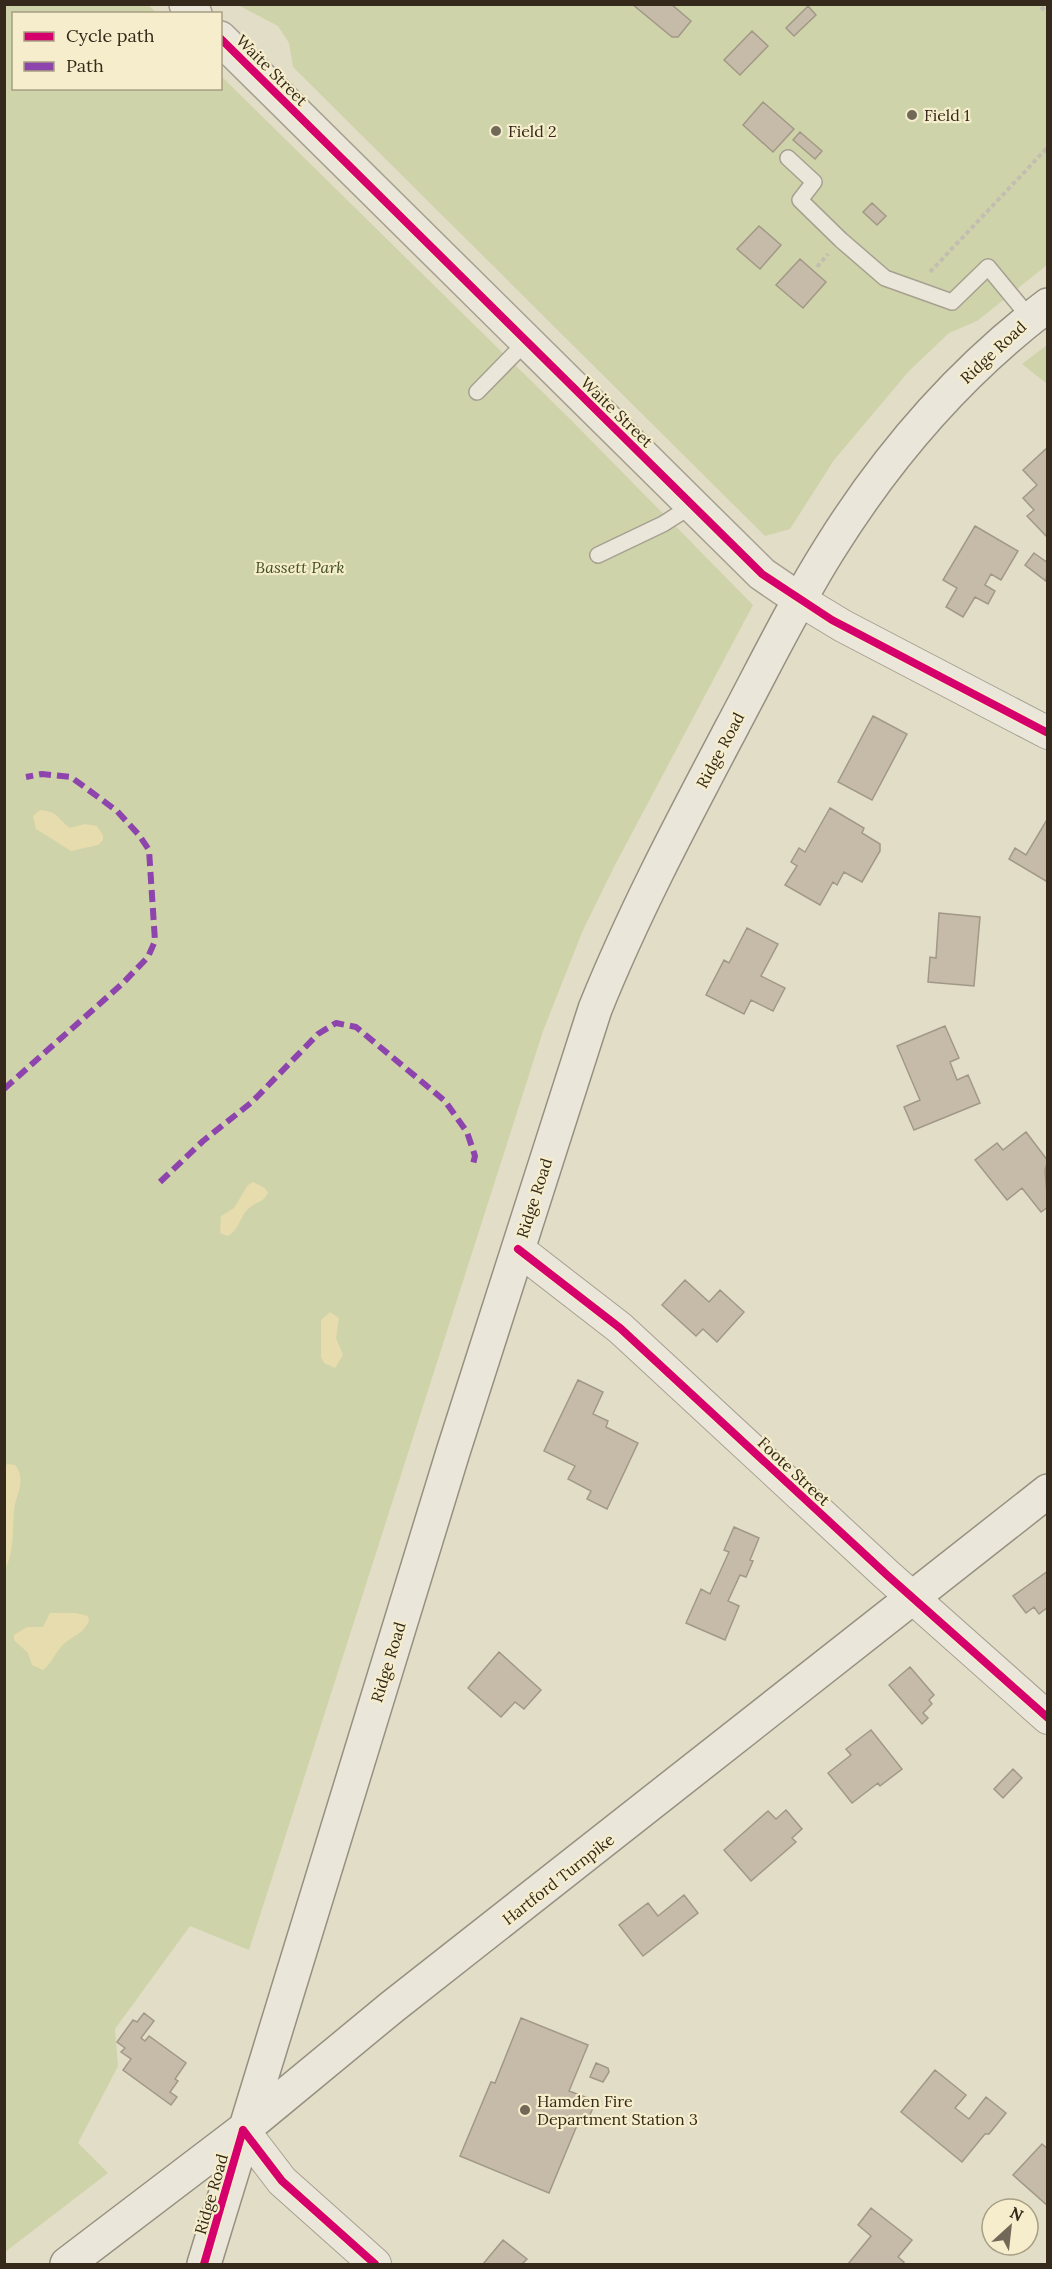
<svg xmlns="http://www.w3.org/2000/svg" width="1052" height="2269" font-family="Lora,serif">
  <rect width="100%" height="100%" fill="#e2ddc7"/>
  <path fill="#cfd3a9" d="M 5,5 L 148,5 L 157,13 L 14,14 L 14,88 L 220,88 L 221,76 L 572,421 L 753,605 L 615,865 L 583,930 L 543,1031 L 249,1950 L 190,1926 L 115,2029 L 118,2066 L 78,2143 L 108,2173 L 5,2252 Z
    M 219,5 L 1047,5 L 1047,265 L 977,321 L 949,333 L 909,371 L 834,460 L 790,529 L 765,536 L 293,67 L 289,43 L 278,26 L 238,5 Z
    M 1047,345 L 1047,384 L 1022,364 Z"/>
  <path fill="#e7dcad" d="M 40,810 C 60,812 56,818 70,828 L 85,824 L 97,826 L 103,835 L 103,840 L 98,845 L 71,851 L 36,829 L 33,816 Z
    M 253,1182 L 265,1188 L 268,1193 C 264,1202 256,1202 249,1208 C 239,1217 242,1226 228,1236 L 220,1233 L 221,1216 L 234,1208 L 248,1185 Z
    M 330,1312 L 339,1318 L 336,1338 L 343,1355 L 335,1368 L 324,1363 L 321,1357 L 321,1320 Z
    M 8,1464 L 15,1465 C 27,1480 16,1494 14,1510 C 12,1529 15,1551 5,1569 L 4,1466 Z
    M 50,1613 L 76,1613 L 88,1616 L 89,1620 C 84,1635 70,1636 61,1647 C 54,1655 51,1664 43,1670 L 32,1665 L 28,1653 L 14,1640 L 14,1635 L 27,1627 L 43,1627 Z"/>
  <path fill="#c6bba8" stroke="#a19887" stroke-width="1.5" d="M 632,4 L 671,4 L 691,21 L 678,37 L 672,37 Z
    M 808,6 L 816,15 L 794,36 L 786,28 Z
    M 752,31 L 768,46 L 740,75 L 724,60 Z
    M 763,102 L 794,129 L 773,152 L 743,125 Z
    M 800,132 L 822,151 L 815,159 L 793,140 Z
    M 872,203 L 886,216 L 877,225 L 863,212 Z
    M 759,226 L 781,245 L 760,269 L 737,249 Z
    M 800,259 L 826,282 L 803,308 L 776,285 Z
    M 1048,447 L 1048,536 L 1047,537 L 1027,516 L 1034,510 L 1023,498 L 1037,485 L 1023,470 Z
    M 975,526 L 1018,551 L 1001,580 L 991,574 L 985,585 L 995,591 L 988,604 L 975,597 L 963,617 L 946,607 L 957,588 L 943,580 Z
    M 1034,553 L 1048,563 L 1046,581 L 1025,565 Z
    M 873,716 L 907,734 L 872,800 L 838,782 Z
    M 830,808 L 864,828 L 862,833 L 880,844 L 880,851 L 862,882 L 844,872 L 837,885 L 833,882 L 820,905 L 785,885 L 797,866 L 791,862 L 799,848 L 805,852 Z
    M 1048,818 L 1048,879 L 1046,881 L 1009,859 L 1015,848 L 1026,855 Z
    M 939,913 L 980,917 L 974,986 L 928,982 L 930,957 L 936,958 Z
    M 747,928 L 778,944 L 761,976 L 785,988 L 773,1011 L 751,1000 L 744,1014 L 706,995 L 724,960 L 729,963 Z
    M 945,1026 L 959,1058 L 950,1062 L 957,1080 L 968,1075 L 980,1103 L 914,1130 L 904,1107 L 920,1100 L 897,1046 Z
    M 1026,1132 L 1048,1161 L 1045,1170 L 1048,1207 L 1041,1212 L 1022,1188 L 1007,1200 L 975,1160 L 997,1143 L 1003,1150 Z
    M 685,1280 L 709,1302 L 720,1290 L 744,1312 L 717,1342 L 703,1329 L 696,1336 L 662,1305 Z
    M 578,1380 L 603,1392 L 593,1414 L 608,1421 L 606,1427 L 638,1443 L 607,1509 L 587,1499 L 591,1491 L 568,1479 L 575,1466 L 544,1451 Z
    M 734,1527 L 759,1538 L 750,1560 L 753,1561 L 746,1577 L 740,1575 L 728,1601 L 739,1606 L 725,1640 L 686,1623 L 701,1589 L 710,1594 L 729,1552 L 724,1550 Z
    M 1048,1571 L 1048,1607 L 1039,1614 L 1034,1607 L 1026,1613 L 1013,1596 Z
    M 499,1652 L 541,1690 L 524,1709 L 515,1702 L 501,1717 L 468,1688 Z
    M 910,1667 L 934,1695 L 929,1700 L 932,1704 L 923,1713 L 928,1718 L 922,1724 L 889,1685 Z
    M 871,1730 L 902,1769 L 880,1786 L 878,1783 L 852,1803 L 828,1773 L 851,1755 L 846,1749 Z
    M 1013,1769 L 1022,1778 L 1003,1798 L 994,1789 Z
    M 786,1810 L 802,1829 L 792,1838 L 796,1842 L 751,1881 L 724,1850 L 768,1811 L 776,1819 Z
    M 684,1895 L 698,1913 L 643,1956 L 619,1925 L 648,1903 L 658,1916 Z
    M 144,2013 L 154,2021 L 141,2038 L 145,2041 L 149,2036 L 186,2063 L 175,2079 L 178,2081 L 170,2092 L 177,2097 L 171,2105 L 123,2070 L 131,2059 L 121,2052 L 125,2048 L 117,2042 L 133,2020 L 137,2022 Z
    M 521,2018 L 588,2045 L 569,2091 L 596,2101 L 585,2126 L 578,2123 L 549,2193 L 460,2156 L 491,2082 L 495,2083 Z
    M 596,2063 L 608,2068 L 609,2072 L 603,2082 L 590,2077 Z
    M 935,2070 L 966,2095 L 955,2108 L 969,2119 L 986,2097 L 1006,2113 L 989,2134 L 985,2134 L 962,2162 L 901,2112 Z
    M 1042,2144 L 1048,2149 L 1048,2206 L 1013,2175 Z
    M 871,2208 L 912,2240 L 898,2257 L 904,2262 L 902,2264 L 848,2264 L 871,2236 L 858,2225 Z
    M 503,2240 L 527,2259 L 522,2264 L 483,2264 Z"/>
  <g fill="none" stroke-linecap="round" stroke-linejoin="round">
    <g stroke="#a6a091" stroke-width="18">
      <path id="service" d="M 788,158 L 814,182 L 800,200 L 841,240 L 885,278 L 952,302 L 988,267 L 1030,318
        M 477,392 L 526,342
        M 598,555 L 663,524 L 693,505"/>
    </g>
    <g stroke="#a6a091" stroke-width="34">
      <path id="minor" d="M 800,600 L 843,626 L 1048,733
        M 518,1249 L 620,1328 L 887,1575 L 1048,1718
        M 243,2130 L 282,2181 L 375,2264"/>
    </g>
    <g stroke="#a6a091" stroke-width="36">
      <path id="tertiary" d="M 186,4 L 195,14
        M 220,38 L 762,574 L 800,600"/>
    </g>
    <g stroke="#969081" stroke-width="36">
      <path id="secondary" d="M 67,2264 L 243,2130 L 392,2007 L 1048,1491
        M 204,2264 L 453,1452 L 595,1009 C 634,912 683,820 732,727 C 764,667 794,605 830,548 C 888,455 961,371 1048,305"/>
    </g>
    <path stroke="#c2beb1" stroke-width="4" stroke-dasharray="4.5 3" stroke-linecap="butt" d="M 1041,7 L 1048,13
      M 817,267 L 828,254
      M 930,272 L 1048,147"/>
    <use href="#service" stroke="#eae6d9" stroke-width="15"/>
    <use href="#minor" stroke="#eae6d9" stroke-width="32"/>
    <use href="#tertiary" stroke="#eae6d9" stroke-width="33"/>
    <use href="#secondary" stroke="#eae6d9" stroke-width="33"/>
    <path stroke="#8e44ad" stroke-width="6" stroke-dasharray="12 6" stroke-linecap="butt" d="M 4,1089 L 123,983 L 148,957 L 155,941 L 149,850 L 139,835 L 117,811 L 71,777 L 42,774 L 26,777
      M 160,1182 L 203,1141 L 252,1102 L 318,1034 L 336,1023 L 356,1027 L 445,1101 L 467,1132 L 475,1156 L 472,1168"/>
    <g stroke="#f5edcb" stroke-width="11">
      <path id="cycleway" d="M 220,38 L 762,574 L 832,620 L 1048,733
        M 518,1249 L 620,1328 L 887,1575 L 1048,1718
        M 243,2130 L 282,2181 L 375,2264
        M 204,2264 L 243,2130"/>
    </g>
    <use href="#cycleway" stroke="#d6006c" stroke-width="8"/>
  </g>
  <g fill="#716857" stroke="#f5edcb" stroke-width="2">
    <circle cx="912" cy="115" r="6"/>
    <circle cx="496" cy="131" r="6"/>
    <circle cx="525" cy="2110" r="6"/>
  </g>
  <g text-anchor="middle" stroke-width="4.5" stroke-linejoin="round" paint-order="stroke">
    <g font-size="16" fill="#34291a" stroke="#f5edcb">
      <text transform="translate(272 70) rotate(45)" y="6">Waite Street</text>
      <text transform="translate(993 352) rotate(-43)" y="6">Ridge Road</text>
      <text transform="translate(617 412) rotate(44)" y="6">Waite Street</text>
      <text transform="translate(720 750) rotate(-62)" y="6">Ridge Road</text>
      <text transform="translate(534 1198) rotate(-72)" y="6">Ridge Road</text>
      <text transform="translate(794 1471) rotate(43)" y="6">Foote Street</text>
      <text transform="translate(388 1662) rotate(-73)" y="6">Ridge Road</text>
      <text transform="translate(558 1879) rotate(-38)" y="6">Hartford Turnpike</text>
      <text transform="translate(211 2194) rotate(-74)" y="6">Ridge Road</text>
    </g>
    <g font-size="16" fill="#34291a" stroke="#f5edcb" text-anchor="start">
      <text x="924" y="121">Field 1</text>
      <text x="508" y="137">Field 2</text>
      <text x="537" y="2107">Hamden Fire<tspan x="537" dy="18">Department Station 3</tspan></text>
    </g>
    <g font-size="16" font-style="italic" fill="#405021" stroke="#f5edcb">
      <text x="300" y="573">Bassett Park</text>
    </g>
  </g>
  <rect width="1052" height="2269" fill="none" stroke="#34291a" stroke-width="12"/>
  <rect x="12" y="12" width="210" height="78" fill="#f5edcb" stroke="#a89f84" stroke-width="1.5"/>
  <rect x="24" y="32" width="30" height="9" fill="#d6006c" stroke="#a89f84" stroke-width="1.5"/>
  <text x="66" y="42" font-size="18" fill="#34291a">Cycle path</text>
  <rect x="24" y="62" width="30" height="9" fill="#8e44ad" stroke="#a89f84" stroke-width="1.5"/>
  <text x="66" y="72" font-size="18" fill="#34291a">Path</text>
  <g transform="translate(1010 2227) rotate(27)"><circle r="28" fill="#f5edcb" stroke="#a89f84" stroke-width="1.5"/>
  <path d="M0-4.5L10 22L0 15L-10 22Z" fill="#716857"/>
  <text y="-9" font-size="16" font-weight="bold" text-anchor="middle" fill="#34291a">N</text>
  </g>
</svg>
